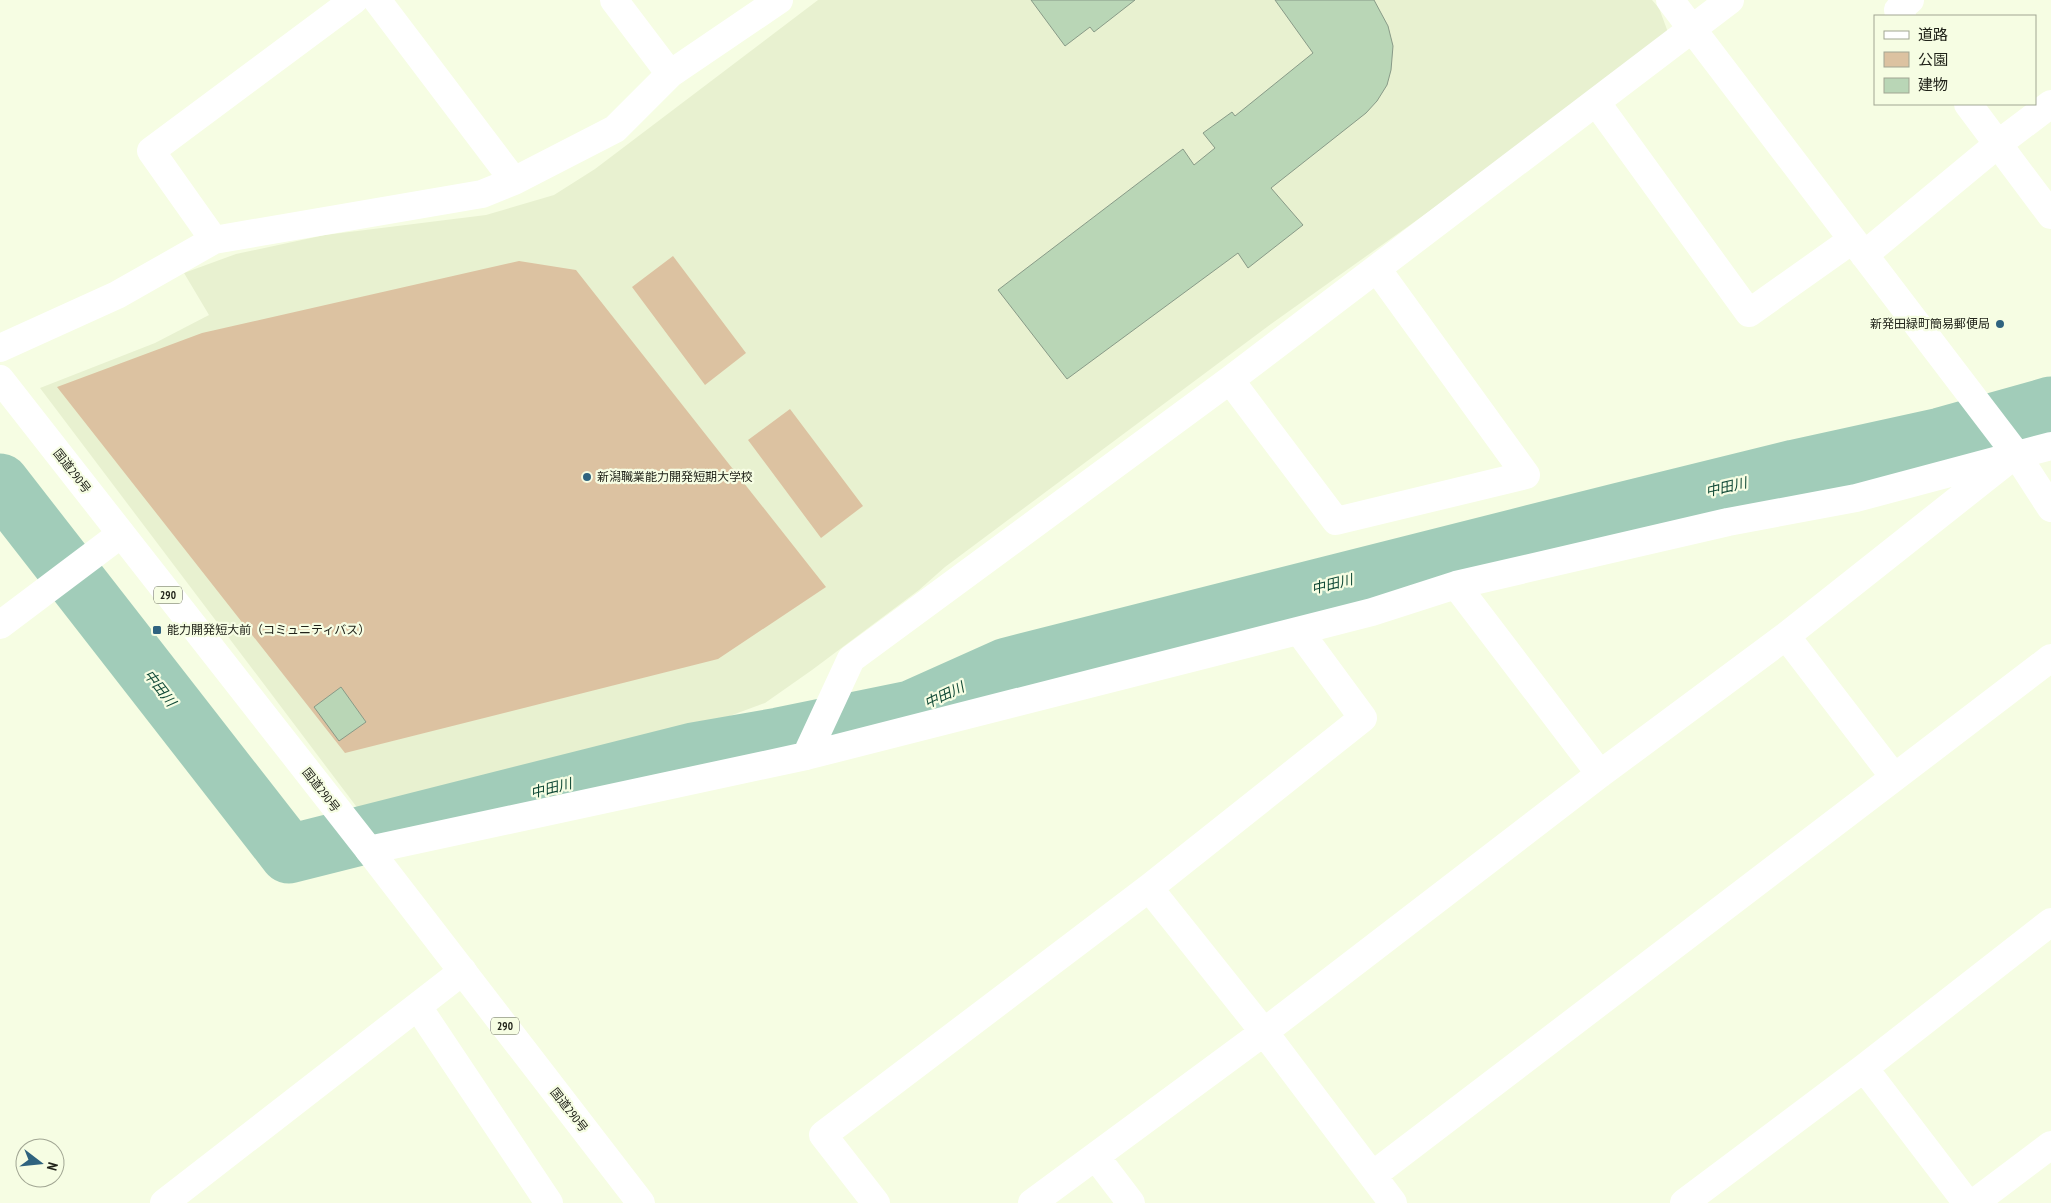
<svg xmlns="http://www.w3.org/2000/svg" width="2051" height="1203" font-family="'PT Sans Narrow','Noto Sans JP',sans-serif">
  <rect width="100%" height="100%" fill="#f6fde3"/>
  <path fill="#e8f1d0" d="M 818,0 L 1652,0 L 1659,8 L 1669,35 L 1476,178 L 1271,324 L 945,567 L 919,590 L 812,670 L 765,703 L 727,717 L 559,759 L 362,814 L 40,388 L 155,343 L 209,315 L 184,273 L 236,254 L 325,235 L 486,215 L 554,195 L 595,169 Z"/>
  <path fill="#dcc2a1" d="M 673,256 L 746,353 L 705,385 L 632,287 Z
    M 519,261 L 576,270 L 826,587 L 718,659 L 345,753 L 57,387 L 202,333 Z
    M 790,409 L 863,506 L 821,538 L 748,440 Z"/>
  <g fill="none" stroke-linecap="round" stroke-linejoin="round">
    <path stroke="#a1ccb9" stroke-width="59" d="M 0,483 L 289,854 L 693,752 L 779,737 L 911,710 L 1007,667 L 1620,512 L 1795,469 L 1941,437 L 2051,406"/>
  </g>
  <path fill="#b9d6b6" stroke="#889a87" d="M 1031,0 L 1135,0 L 1094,32 L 1090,27 L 1065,46 Z
    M 1275,0 L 1374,0 L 1388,26 L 1393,46 L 1391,70 L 1387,85 L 1377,101 L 1366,113 L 1271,188 L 1303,225 L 1248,268 L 1238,253 L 1067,379 L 998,290 L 1183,149 L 1194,165 L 1215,148 L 1203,133 L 1232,112 L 1235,116 L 1313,53 Z
    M 341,687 L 366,722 L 339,741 L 314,707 Z"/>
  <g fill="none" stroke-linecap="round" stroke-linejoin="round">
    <path stroke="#fff" stroke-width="28" d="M 377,0 L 514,181
      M 614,0 L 670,74
      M 1670,0 L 2016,454 L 2051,508
      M 1902,16 L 1898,10 L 1910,0
      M 1596,102 L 1749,313 L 1852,240
      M 1968,104 L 2051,215
      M 214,240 L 151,151 L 354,0
      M 1864,255 L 1998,144 L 2051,104
      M 0,348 L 117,295 L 214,240 L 482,194 L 514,181 L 615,129 L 670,74 L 779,0
      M 1230,380 L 1336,521 L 1526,475 L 1377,269
      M 1456,585 L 1600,774
      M 0,625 L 121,534
      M 1786,636 L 1894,777
      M 806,756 L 851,659 L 1230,380 L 1730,0
      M 369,850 L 806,756 L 1372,612 L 1456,585 L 1728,522 L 1856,498 L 2051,446
      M 1149,888 L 1264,1032 L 1393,1203
      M 1864,1068 L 1967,1203
      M 1096,1157 L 1131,1203
      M 1373,1175 L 2051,658
      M 164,1203 L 463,971
      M 876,1203 L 823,1135 L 1149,888 L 1363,718 L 1299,631
      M 1032,1203 L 1264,1032 L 1600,774 L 1786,636 L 2007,461
      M 1684,1203 L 1864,1068 L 2051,922
      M 1974,1203 L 2051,1145"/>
    <path stroke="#fff" stroke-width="28" d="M 418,1007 L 549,1203"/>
    <path stroke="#fff" stroke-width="28" d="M 0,379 L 369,850 L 641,1203"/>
  </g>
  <g fill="#2f637f" stroke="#f6fde3" stroke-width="2">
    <circle cx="2000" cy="324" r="5"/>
    <circle cx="587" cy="477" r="5"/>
    <rect x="152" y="625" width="10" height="10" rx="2.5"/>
  </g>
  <g text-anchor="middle" stroke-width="4.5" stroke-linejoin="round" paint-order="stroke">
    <g fill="#f6fde3" stroke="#616456" stroke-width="1">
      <rect x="154" y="586.5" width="28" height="17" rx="4"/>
      <rect x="491" y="1017.5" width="28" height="17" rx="4"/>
    </g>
    <g font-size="11" font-weight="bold" fill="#21231a">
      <text x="168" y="599">290</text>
      <text x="505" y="1030">290</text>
    </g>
    <g font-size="12" fill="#21231a" stroke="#f6fde3" text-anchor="start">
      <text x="1990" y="328" text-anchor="end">新発田緑町簡易郵便局</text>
      <text x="597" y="481">新潟職業能力開発短期大学校</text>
      <text x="167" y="634">能力開発短大前（コミュニティバス）</text>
    </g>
    <g font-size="12" fill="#21231a" stroke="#f6fde3">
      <text transform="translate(72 471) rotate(52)" y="4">国道290号</text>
      <text transform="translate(321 790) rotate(52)" y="4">国道290号</text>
      <text transform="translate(569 1110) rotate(52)" y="4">国道290号</text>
    </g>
    <g font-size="14" font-style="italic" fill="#104936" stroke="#f6fde3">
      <text transform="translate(1726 487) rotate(-13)" y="5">中田川</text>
      <text transform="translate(1332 584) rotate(-14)" y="5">中田川</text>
      <text transform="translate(160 688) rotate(52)" y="5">中田川</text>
      <text transform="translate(944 695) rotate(-25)" y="5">中田川</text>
      <text transform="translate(551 788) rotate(-14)" y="5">中田川</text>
    </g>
  </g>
  <rect x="1874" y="15" width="162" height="90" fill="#f6fde3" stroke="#a1a693"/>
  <rect x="1884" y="31" width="25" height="8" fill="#ffffff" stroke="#a1a693"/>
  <text x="1918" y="40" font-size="15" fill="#21231a">道路</text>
  <rect x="1884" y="52" width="25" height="15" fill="#dcc2a1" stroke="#a1a693"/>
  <text x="1918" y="65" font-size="15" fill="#21231a">公園</text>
  <rect x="1884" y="78" width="25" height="15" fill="#b9d6b6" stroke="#a1a693"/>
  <text x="1918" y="90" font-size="15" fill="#21231a">建物</text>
  <g transform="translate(40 1163) rotate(106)"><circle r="24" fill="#f6fde3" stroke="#a1a693"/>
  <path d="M0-4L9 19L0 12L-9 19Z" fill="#2f637f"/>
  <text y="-8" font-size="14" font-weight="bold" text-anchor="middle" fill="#21231a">N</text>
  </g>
</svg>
